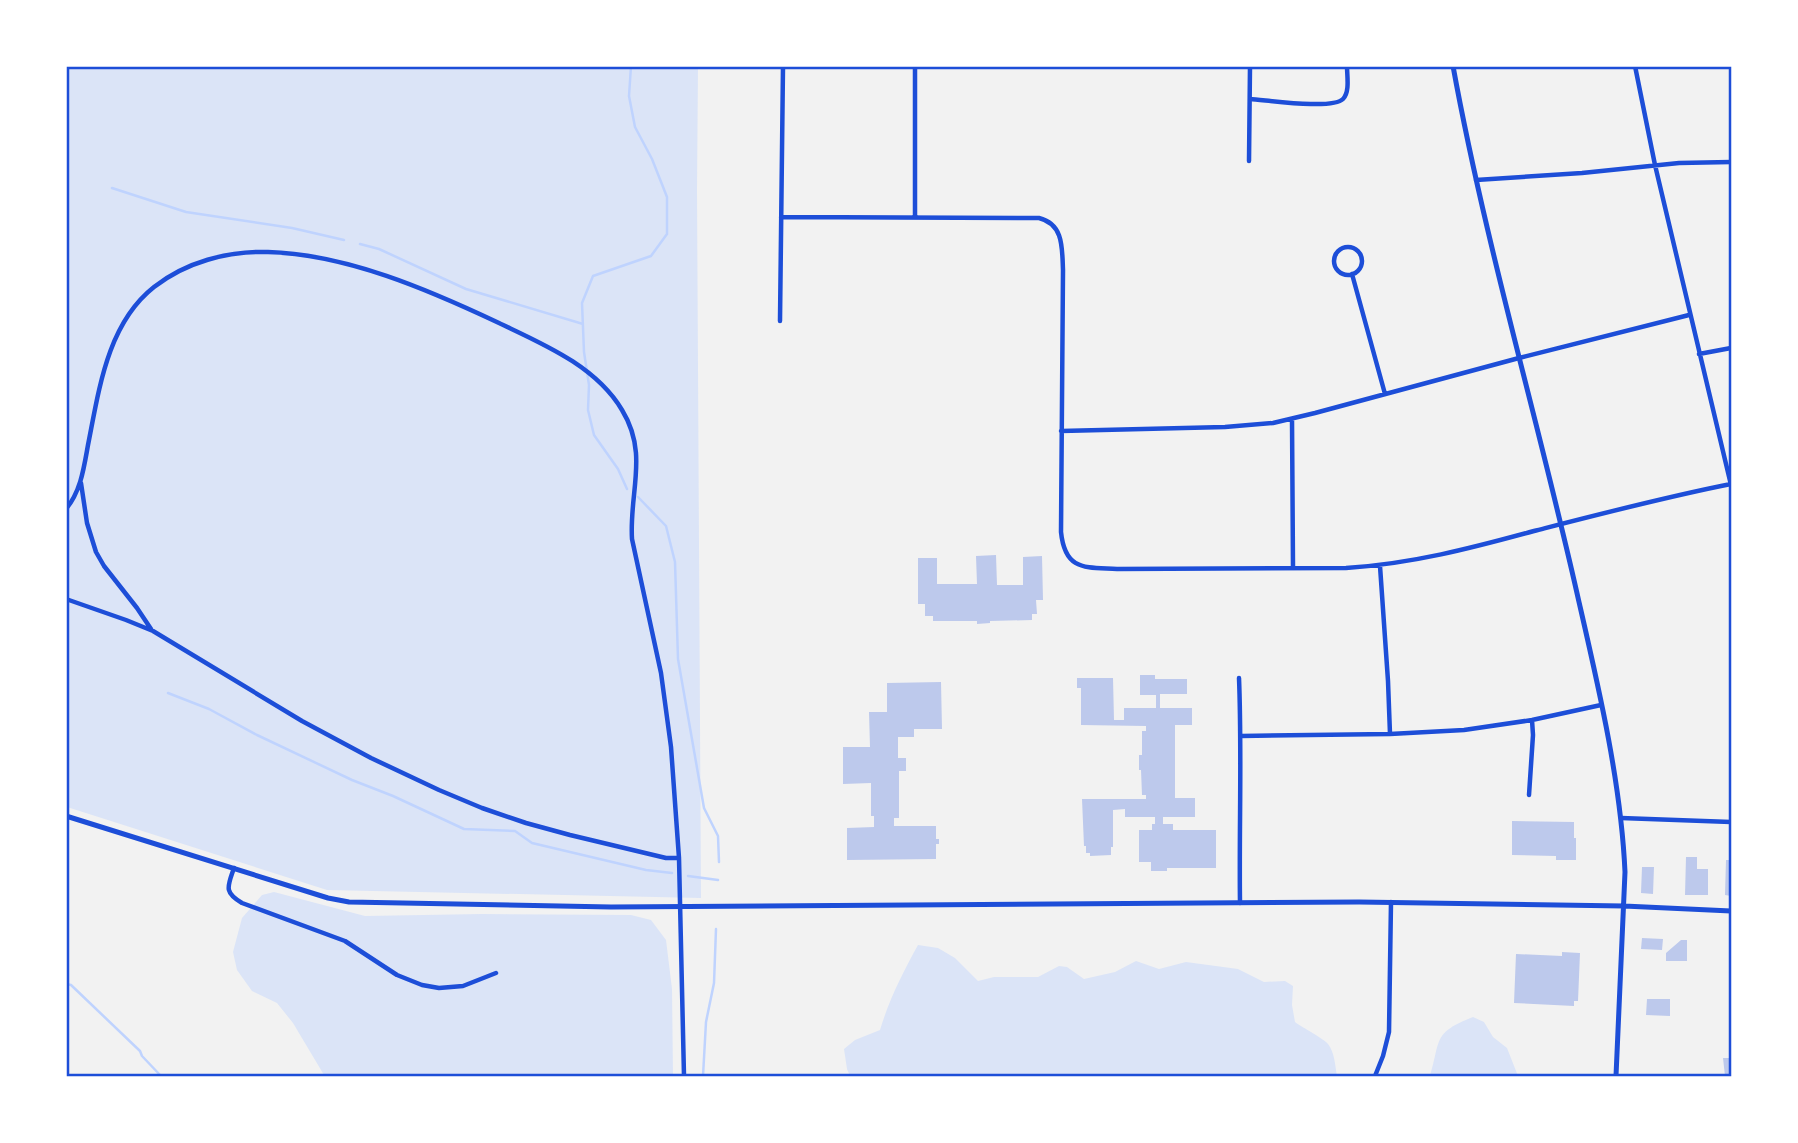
<svg xmlns="http://www.w3.org/2000/svg" width="1798" height="1143" font-family="Overpass,sans-serif">
  <rect width="100%" height="100%" fill="#f2f2f2"/>
  <path fill="#dbe4f7" d="M 67,67 L 698,67 L 697,190 L 701,898 L 327,890 L 67,807 Z
    M 274,892 L 365,916 L 482,914 L 631,915 L 651,920 L 666,940 L 672,989 L 673,1076 L 327,1076 L 324,1075 L 293,1023 L 277,1003 L 252,991 L 237,970 L 233,952 L 242,918 L 262,895 Z
    M 918,945 L 938,948 L 955,958 L 978,981 L 994,977 L 1038,977 L 1059,966 L 1067,967 L 1084,979 L 1115,972 L 1136,961 L 1159,969 L 1186,962 L 1238,969 L 1264,982 L 1285,981 L 1293,986 L 1292,1005 L 1295,1022 C 1303,1028 1323,1038 1328,1044 C 1335,1053 1335,1066 1337,1076 L 850,1076 L 847,1069 L 844,1049 L 855,1040 L 880,1030 C 889,1000 903,972 918,945 Z
    M 1473,1017 L 1484,1022 L 1493,1037 L 1507,1048 L 1518,1076 L 1430,1076 C 1441,1040 1432,1033 1473,1017 Z"/>
  <g fill="none" stroke-linecap="round" stroke-linejoin="round">
    <path stroke="#bfd3fe" stroke-width="2.5" d="M 112,188 L 186,212 L 292,228 L 344,240
      M 360,244 L 379,249 L 466,289 L 583,324
      M 627,489 L 618,469 L 594,435 L 588,410 L 589,385 L 584,352 L 582,303 L 593,276 L 651,256 L 667,234 L 667,197 L 652,159 L 635,127 L 629,96 L 631,66
      M 638,497 L 666,526 L 675,562 L 678,659 L 704,808 L 718,836 L 719,862
      M 168,693 L 209,709 L 257,735 L 352,780 L 393,796 L 464,829 L 515,831 L 532,843 L 646,870 L 672,873
      M 688,876 L 718,880
      M 66,984 L 71,985 L 140,1051 L 142,1056 L 161,1076
      M 703,1076 L 706,1022 L 714,983 L 716,929"/>
  </g>
  <path fill="#bdc9ec" d="M 996,555 L 997,585 L 1023,585 L 1023,557 L 1042,556 L 1043,600 L 1036,600 L 1037,614 L 1032,614 L 1032,620 L 990,621 L 990,623 L 977,624 L 977,621 L 933,621 L 933,616 L 925,616 L 925,604 L 918,604 L 918,558 L 937,558 L 937,584 L 977,584 L 976,556 Z
    M 1140,675 L 1155,675 L 1155,679 L 1187,679 L 1187,694 L 1160,694 L 1160,708 L 1192,708 L 1192,725 L 1175,725 L 1175,798 L 1195,798 L 1195,817 L 1163,817 L 1163,824 L 1173,824 L 1173,830 L 1216,830 L 1216,868 L 1167,868 L 1167,871 L 1151,871 L 1151,862 L 1139,862 L 1139,830 L 1152,830 L 1152,824 L 1155,824 L 1155,817 L 1125,817 L 1125,809 L 1113,810 L 1113,847 L 1111,847 L 1111,855 L 1090,856 L 1090,853 L 1086,853 L 1086,846 L 1084,846 L 1082,799 L 1146,799 L 1146,795 L 1142,795 L 1141,770 L 1139,770 L 1139,755 L 1142,755 L 1142,731 L 1146,731 L 1146,726 L 1081,725 L 1081,688 L 1077,688 L 1077,678 L 1113,678 L 1114,720 L 1124,720 L 1124,708 L 1156,708 L 1156,695 L 1140,695 Z
    M 941,682 L 942,729 L 914,729 L 914,737 L 898,737 L 898,758 L 906,758 L 906,771 L 899,771 L 899,818 L 894,818 L 894,826 L 936,826 L 936,839 L 939,839 L 939,844 L 936,844 L 936,859 L 847,860 L 847,828 L 874,827 L 874,816 L 871,816 L 871,783 L 843,784 L 843,747 L 870,747 L 869,712 L 887,712 L 887,683 Z
    M 1512,821 L 1574,822 L 1574,838 L 1576,838 L 1576,860 L 1556,860 L 1556,856 L 1512,855 Z
    M 1686,857 L 1697,857 L 1697,869 L 1708,869 L 1708,895 L 1685,895 Z
    M 1726,860 L 1731,860 L 1731,896 L 1725,895 Z
    M 1642,867 L 1654,867 L 1653,894 L 1641,893 Z
    M 1642,938 L 1663,939 L 1662,950 L 1641,949 Z
    M 1681,940 L 1687,940 L 1687,961 L 1666,961 L 1666,953 Z
    M 1562,952 L 1580,953 L 1578,1001 L 1574,1001 L 1574,1006 L 1514,1003 L 1516,954 L 1562,956 Z
    M 1647,999 L 1670,999 L 1670,1016 L 1646,1015 Z
    M 1723,1058 L 1731,1058 L 1731,1076 L 1725,1076 Z"/>
  <g fill="none" stroke-linecap="round" stroke-linejoin="round">
    <path stroke="#1d4ed8" stroke-width="4.5" d="M 915,66 L 915,217
      M 1635,66 L 1655,165 L 1731,485
      M 1250,99 C 1267,100 1332,110 1343,99 C 1350,92 1347,76 1347,66
      M 1249,161 L 1250,66
      M 1476,180 L 1582,173 L 1679,163 L 1731,162
      M 781,217 L 1039,218 C 1064,224 1062,249 1063,270 L 1061,532 C 1065,571 1085,567 1117,569 L 1346,568 C 1411,564 1472,548 1534,531 C 1600,514 1665,497 1731,484
      M1334 261a14 14 0 1 1 28 0a14 14 0 1 1-28 0Z
      M 1352,274 L 1385,394
      M 780,321 L 783,66
      M 1699,354 L 1731,348
      M 1292,419 L 1293,568
      M 1061,431 L 1225,427 L 1273,423 L 1315,413 L 1519,358 L 1689,315
      M 81,483 L 87,523 L 96,552 L 104,566 L 137,608 L 151,629
      M 66,509 C 81,491 84,467 88,445 C 99,390 107,324 154,287 C 186,262 227,251 268,252 C 346,254 429,290 499,323 C 543,344 596,366 622,410 C 649,454 629,492 632,539 L 661,673 L 671,747 L 679,858 L 684,1076
      M 1380,566 L 1388,681 L 1390,734
      M 66,599 L 126,620 L 153,631 L 302,721 L 371,758 L 439,790 L 482,808 L 526,823 L 570,835 L 666,858 L 679,858
      M 1239,678 C 1242,753 1239,828 1240,903
      M 1241,736 L 1390,734 L 1464,730 L 1532,720 L 1601,705
      M 1529,795 L 1533,735 L 1532,720
      M 1621,818 L 1731,822
      M 234,868 C 228,886 223,892 242,903 L 345,941 L 397,975 L 422,985 L 439,988 L 463,986 L 496,973
      M 1375,1076 L 1383,1056 L 1389,1032 L 1391,902"/>
    <path stroke="#1d4ed8" stroke-width="5" d="M 1453,66 C 1486,247 1539,423 1579,602 C 1599,689 1621,783 1625,872 L 1616,1076
      M 66,816 L 328,898 L 349,902 L 611,907 L 1359,902 L 1624,906 L 1731,911"/>
  </g>
  <rect width="1798" height="1143" fill="none" stroke="#ffffff" stroke-width="136"/>
  <rect x="68" y="68" width="1662" height="1007" fill="none" stroke="#1d4ed8" stroke-width="2.5"/>
</svg>
